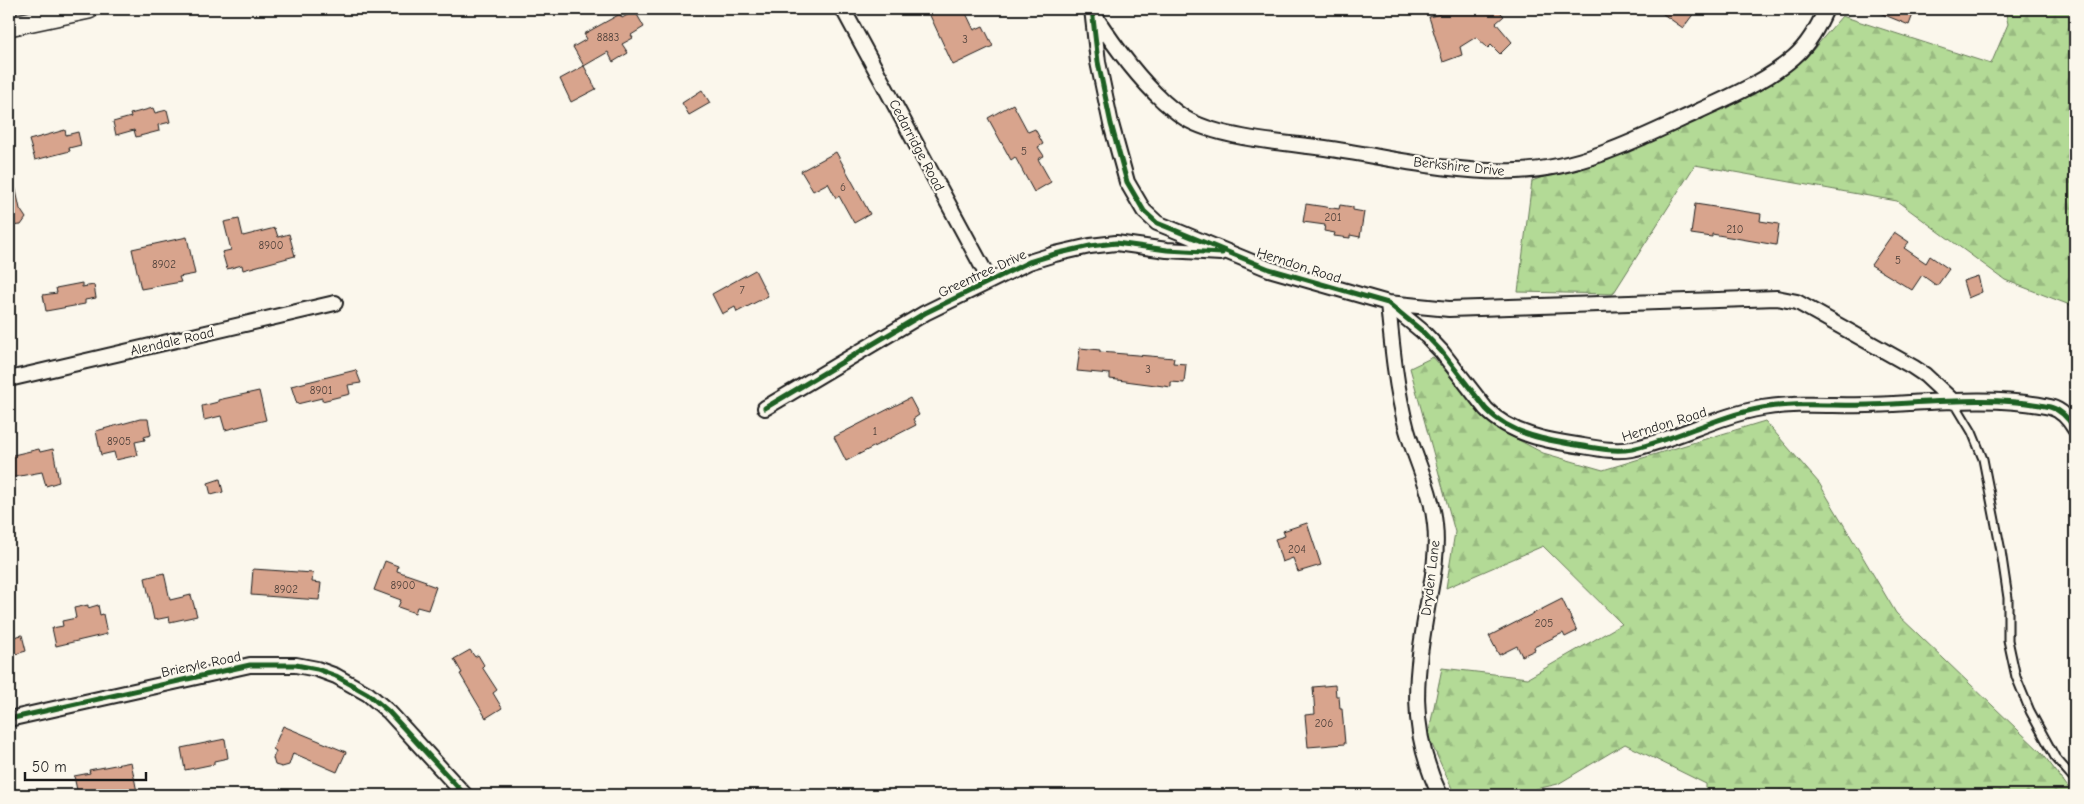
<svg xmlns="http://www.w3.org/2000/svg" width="2084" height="804" font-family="'Comic Neue',sans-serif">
  <defs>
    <pattern id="forest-firs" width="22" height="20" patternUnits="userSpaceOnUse" patternTransform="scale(1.25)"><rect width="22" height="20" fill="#b3da96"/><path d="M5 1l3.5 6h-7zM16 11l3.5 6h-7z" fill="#99ba81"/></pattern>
  </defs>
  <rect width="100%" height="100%" fill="#fbf7ec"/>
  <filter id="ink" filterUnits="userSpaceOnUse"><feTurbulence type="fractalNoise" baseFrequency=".02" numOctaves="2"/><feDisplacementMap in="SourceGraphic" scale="10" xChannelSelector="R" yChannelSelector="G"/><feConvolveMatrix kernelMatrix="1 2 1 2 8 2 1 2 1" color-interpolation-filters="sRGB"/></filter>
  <g filter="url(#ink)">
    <path fill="url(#forest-firs)" stroke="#687b59" d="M 2005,9 L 2075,9 L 2075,307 L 2005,280 L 1897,201 L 1695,165 L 1613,294 L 1518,292 L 1532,181 L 1727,108 L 1806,58 L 1842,16 L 1991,64 L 2008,24 Z
      M 1433,357 L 1494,427 L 1543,453 L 1603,470 L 1765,421 L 1819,483 L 1896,613 L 2042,753 L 2074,795 L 1706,795 L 1706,784 L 1625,744 L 1558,784 L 1510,795 L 1455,795 L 1428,736 L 1442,668 L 1528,678 L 1622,624 L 1543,546 L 1446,588 L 1455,532 L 1410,368 Z"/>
    <path fill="#d8a48d" stroke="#1c1c1c" d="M 927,9 L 964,9 L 974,30 L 983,26 L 993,46 L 953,65 Z
      M 1439,9 L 1497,9 L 1504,16 L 1496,23 L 1512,42 L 1500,54 L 1491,45 L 1488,48 L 1476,37 L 1460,47 L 1462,55 L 1443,62 L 1429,17 L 1440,14 Z
      M 1656,9 L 1697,9 L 1683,28 Z
      M 1870,9 L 1915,9 L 1909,25 Z
      M 635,11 L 644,27 L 631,35 L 633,38 L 622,44 L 628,53 L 613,62 L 608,52 L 584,66 L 573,47 L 587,39 L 584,34 L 620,14 L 622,18 Z
      M 584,66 L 596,89 L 571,102 L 560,79 Z
      M 702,90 L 710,103 L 689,115 L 682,103 Z
      M 1013,104 L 1028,132 L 1035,129 L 1043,144 L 1038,147 L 1044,156 L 1038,159 L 1051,182 L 1034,192 L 1015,157 L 1011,160 L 988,118 Z
      M 153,108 L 155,113 L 167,110 L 170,122 L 158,125 L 159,131 L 136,137 L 134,130 L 116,135 L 113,122 L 131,117 L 130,114 Z
      M 65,130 L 66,135 L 78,132 L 81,145 L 69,148 L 70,151 L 35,160 L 29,140 Z
      M 836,152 L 870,214 L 854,223 L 839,196 L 836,198 L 828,183 L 813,191 L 801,171 Z
      M 14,181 L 20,209 L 26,218 L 21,225 L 9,226 L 9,182 Z
      M 1306,204 L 1339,209 L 1340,205 L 1353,207 L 1353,210 L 1364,212 L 1360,237 L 1350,235 L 1350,238 L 1334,236 L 1335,233 L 1324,231 L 1325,225 L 1303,222 Z
      M 1695,204 L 1761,214 L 1760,221 L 1779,224 L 1776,245 L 1712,234 L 1712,237 L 1691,234 Z
      M 239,219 L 243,236 L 275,228 L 278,237 L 289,234 L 295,256 L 243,270 L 242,265 L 227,269 L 222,252 L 231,250 L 224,222 Z
      M 1894,232 L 1909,242 L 1904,248 L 1926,263 L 1930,256 L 1949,269 L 1937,286 L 1922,275 L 1912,290 L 1871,265 Z
      M 187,237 L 195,274 L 179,277 L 181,282 L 141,289 L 132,249 Z
      M 755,270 L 768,296 L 737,312 L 735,307 L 722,314 L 712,294 Z
      M 1978,276 L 1982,292 L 1968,298 L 1963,281 Z
      M 82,283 L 82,287 L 94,285 L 96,298 L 85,300 L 85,304 L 46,311 L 43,295 L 57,293 L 56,288 Z
      M 1080,348 L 1100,350 L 1100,352 L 1174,358 L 1173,363 L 1186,364 L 1184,383 L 1171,382 L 1171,387 L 1110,379 L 1110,374 L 1077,371 Z
      M 356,370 L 361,383 L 348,385 L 350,394 L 322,401 L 322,398 L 297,404 L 291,386 Z
      M 259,391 L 266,420 L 225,430 L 221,416 L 204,420 L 202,406 L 218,402 L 218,400 Z
      M 910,398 L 919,415 L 913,419 L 916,425 L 846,461 L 834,437 Z
      M 140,419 L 148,419 L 151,435 L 144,437 L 145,440 L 135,442 L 138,455 L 116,460 L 114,452 L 101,455 L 96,431 Z
      M 39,449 L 40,452 L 53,449 L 59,482 L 46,486 L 42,472 L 9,478 L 9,456 Z
      M 220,479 L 223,492 L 211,495 L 208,483 Z
      M 1307,523 L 1321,565 L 1298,572 L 1293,558 L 1282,562 L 1275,539 L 1285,536 L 1283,531 Z
      M 385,561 L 398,566 L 397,571 L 426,581 L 425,583 L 436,587 L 428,610 L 417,607 L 415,613 L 398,607 L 401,600 L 374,590 Z
      M 253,569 L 313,573 L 312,582 L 321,583 L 319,600 L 251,595 Z
      M 164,573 L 170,600 L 191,595 L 197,616 L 170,622 L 169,617 L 154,620 L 145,578 Z
      M 1562,599 L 1577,631 L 1565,637 L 1563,633 L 1534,647 L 1535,650 L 1522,656 L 1517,646 L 1499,655 L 1489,636 Z
      M 88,605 L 88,608 L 98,605 L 100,615 L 103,614 L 107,634 L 56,646 L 52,628 L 63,626 L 62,621 L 76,618 L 74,608 Z
      M 22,635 L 26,651 L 9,656 L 9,638 Z
      M 470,650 L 475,657 L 478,655 L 484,665 L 482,667 L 497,690 L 493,693 L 502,708 L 486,718 L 460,674 L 462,673 L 454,659 Z
      M 1335,685 L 1336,696 L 1339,696 L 1340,709 L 1342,709 L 1345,744 L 1308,747 L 1305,715 L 1315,714 L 1313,687 Z
      M 283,726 L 346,752 L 337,772 L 293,753 L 289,765 L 282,767 L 275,765 L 273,758 L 276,751 L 273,749 Z
      M 225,739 L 228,758 L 214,761 L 214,764 L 185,770 L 181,748 Z
      M 131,762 L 137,792 L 120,795 L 78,795 L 74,776 L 90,773 L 89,770 Z"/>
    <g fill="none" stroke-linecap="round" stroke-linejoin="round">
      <g stroke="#1c1c1c" stroke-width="11">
        <path id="service" d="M 1954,402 L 1972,432 L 1983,459 L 2001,551 L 2008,598 L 2008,640 L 2016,677 L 2030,711 L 2055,757 L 2075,780"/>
      </g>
      <g stroke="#1c1c1c" stroke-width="18">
        <path id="minor" d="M 843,9 L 990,281
          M 1092,9 L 1098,62 L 1111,124 L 1127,182 L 1144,211 L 1157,223 L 1172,229 L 1269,269 L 1388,303 L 1422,331 L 1441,351 L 1486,409 C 1511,435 1549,441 1583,446 C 1600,449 1616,452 1632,449 C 1677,439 1717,416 1762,408 C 1798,402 1833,406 1868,405 C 1924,403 1997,395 2050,407 C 2062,410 2069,419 2075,429
          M 1095,16 C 1115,47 1136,76 1163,101 C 1171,108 1180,116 1190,121 C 1225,139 1286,143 1325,148 C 1388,157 1453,174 1517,171 C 1582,169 1641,138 1699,111 C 1731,96 1767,81 1794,57 C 1809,44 1818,27 1826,9
          M 9,379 L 335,303
          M 765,408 L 925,313 L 1029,262 L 1055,254 L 1090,246 L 1116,243 L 1167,250 L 1221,253
          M 9,719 L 250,665 L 296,665 L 317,669 L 336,676 L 368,694 L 389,712 L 465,795
          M 1440,795 C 1407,728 1416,673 1428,603 C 1433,577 1438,551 1435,524 C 1432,492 1416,461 1407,430 C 1396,389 1392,346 1388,303 L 1449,309 L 1777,298 L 1797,302 L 1913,367 L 1925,375 L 1954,402"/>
      </g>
      <g stroke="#1c1c1c" stroke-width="22">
        <path id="secondary" d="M 9,26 L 89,9"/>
      </g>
      <use href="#service" stroke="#fbf7ec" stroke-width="7"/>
      <use href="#minor" stroke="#fbf7ec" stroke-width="14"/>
      <use href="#secondary" stroke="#fbf7ec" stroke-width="19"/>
      <g stroke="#fbf7ec" stroke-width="8">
        <path id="cycleway" d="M 1092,9 L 1098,62 L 1111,124 L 1127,182 L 1144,211 L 1157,223 L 1172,229 L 1269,269 L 1388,303 L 1422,331 L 1441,351 L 1486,409 C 1511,435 1549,441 1583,446 C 1600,449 1616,452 1632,449 C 1677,439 1717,416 1762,408 C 1798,402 1833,406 1868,405 C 1924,403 1997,395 2050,407 C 2062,410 2069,419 2075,429
          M 765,408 L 925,313 L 1029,262 L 1055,254 L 1090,246 L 1116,243 L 1167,250 L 1222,253
          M 9,719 L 250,665 L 296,665 L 317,669 L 336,676 L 368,694 L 389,712 L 465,795"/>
      </g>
      <use href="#cycleway" stroke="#1b5e20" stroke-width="5"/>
    </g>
  </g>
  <g text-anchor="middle" stroke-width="4.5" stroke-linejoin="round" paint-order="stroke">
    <g font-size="11" fill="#4b3e38">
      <text x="608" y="41">8883</text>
      <text x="965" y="43">3</text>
      <text x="1024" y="155">5</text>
      <text x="843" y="191">6</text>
      <text x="1333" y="221">201</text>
      <text x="1735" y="233">210</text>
      <text x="271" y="249">8900</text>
      <text x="1898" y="264">5</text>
      <text x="164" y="268">8902</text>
      <text x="742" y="294">7</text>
      <text x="1148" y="373">3</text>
      <text x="321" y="394">8901</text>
      <text x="875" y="435">1</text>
      <text x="119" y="445">8905</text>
      <text x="1297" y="553">204</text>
      <text x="403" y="589">8900</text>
      <text x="286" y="593">8902</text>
      <text x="1544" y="627">205</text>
      <text x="1324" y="727">206</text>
    </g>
    <g font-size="14" fill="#1c1c1c" stroke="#fbf7ec">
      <text transform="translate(917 145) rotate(62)" y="5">Cedarridge Road</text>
      <text transform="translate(1459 166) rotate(6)" y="5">Berkshire Drive</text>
      <text transform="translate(1299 265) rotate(18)" y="5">Herndon Road</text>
      <text transform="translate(982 273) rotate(-25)" y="5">Greentree Drive</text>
      <text transform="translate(172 341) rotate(-13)" y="5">Alendale Road</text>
      <text transform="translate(1664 424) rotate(-17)" y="5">Herndon Road</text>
      <text transform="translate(1430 578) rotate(-83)" y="5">Dryden Lane</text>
      <text transform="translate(201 664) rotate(-12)" y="5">Brieryle Road</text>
    </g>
  </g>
  <rect width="2084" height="804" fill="none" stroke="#fbf7ec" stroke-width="30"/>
  <rect x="15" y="15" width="2054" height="774" fill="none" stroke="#1c1c1c" stroke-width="2" filter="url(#ink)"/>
  <path d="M25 772v8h121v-8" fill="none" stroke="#1c1c1c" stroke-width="2.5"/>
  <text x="32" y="772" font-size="15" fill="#1c1c1c" stroke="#fbf7ec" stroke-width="4" paint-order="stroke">50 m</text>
</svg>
